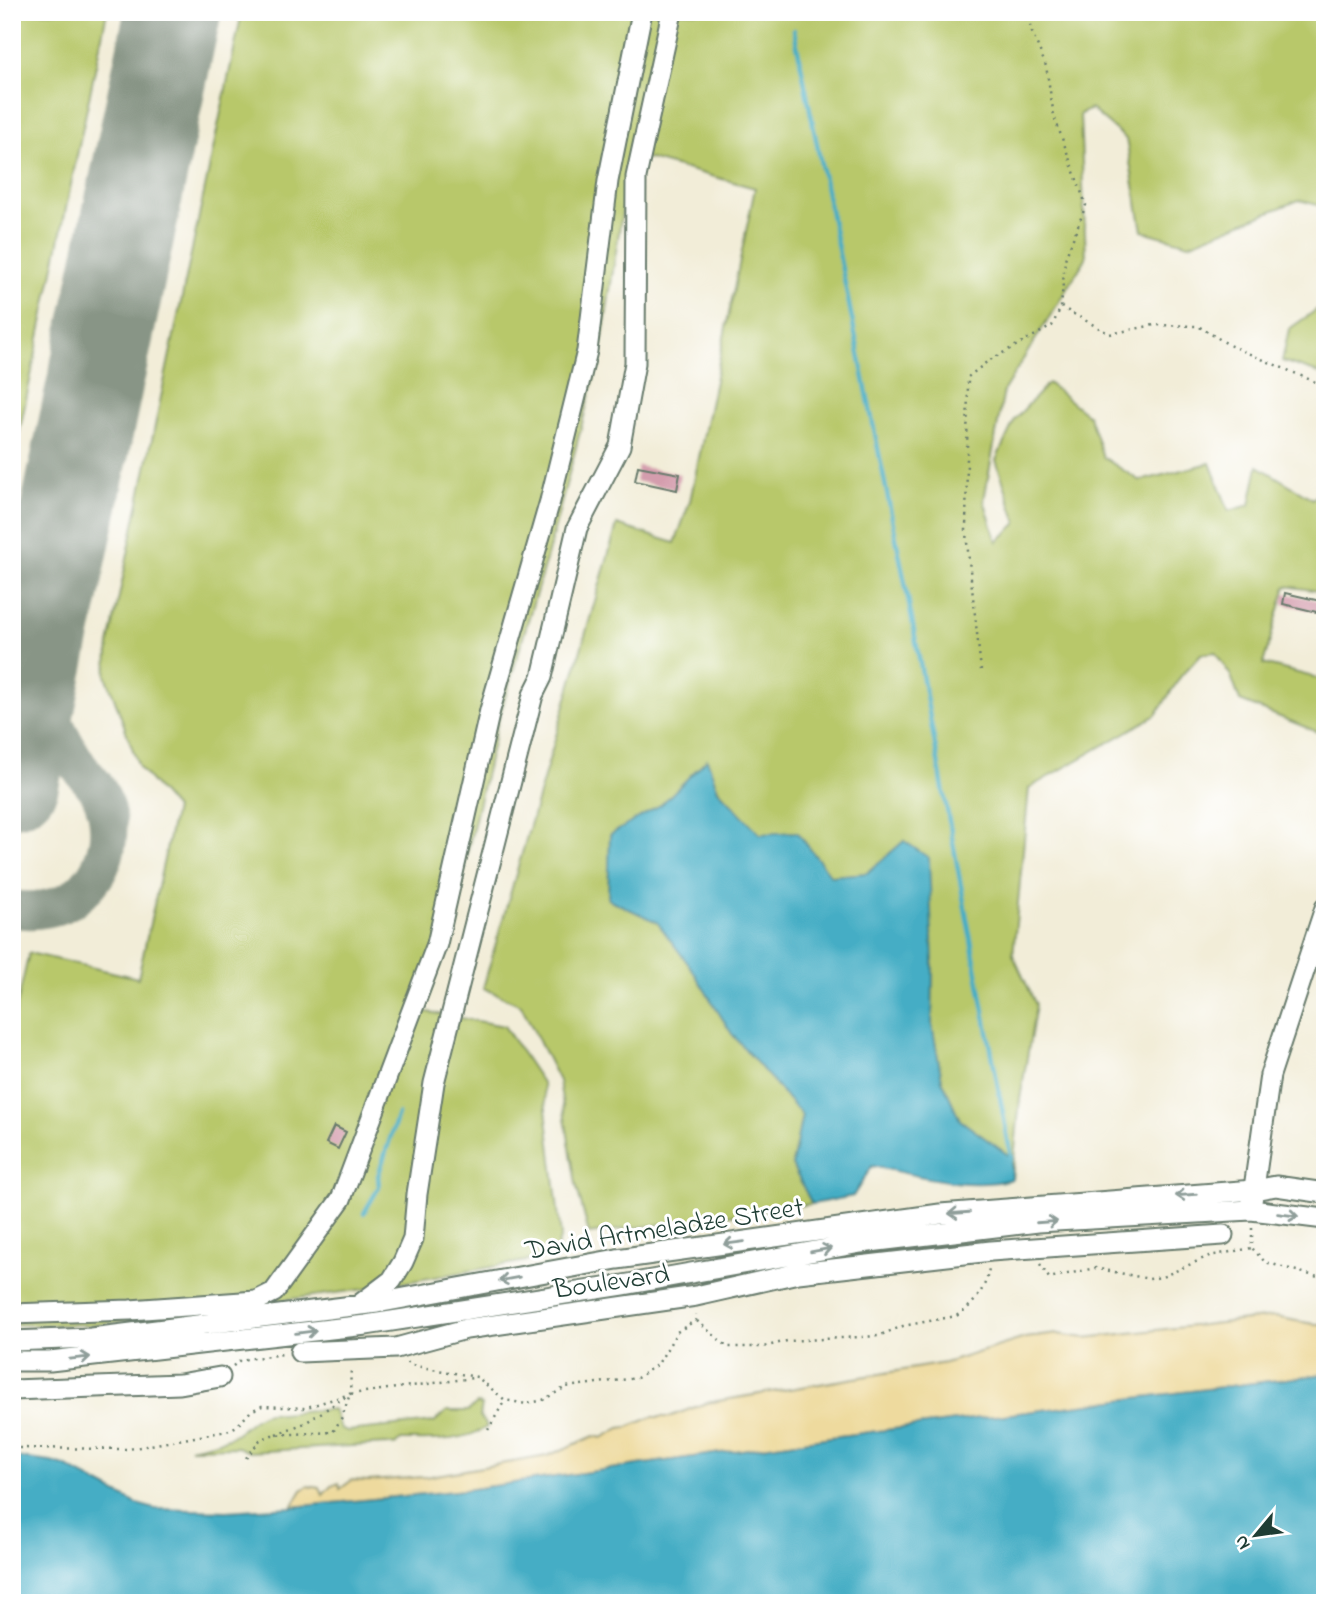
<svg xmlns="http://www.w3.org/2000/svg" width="1337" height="1615" font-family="'Indie Flower',sans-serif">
  <rect width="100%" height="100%" fill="#fff"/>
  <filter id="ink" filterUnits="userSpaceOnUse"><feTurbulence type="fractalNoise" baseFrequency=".0143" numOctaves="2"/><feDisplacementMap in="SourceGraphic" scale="14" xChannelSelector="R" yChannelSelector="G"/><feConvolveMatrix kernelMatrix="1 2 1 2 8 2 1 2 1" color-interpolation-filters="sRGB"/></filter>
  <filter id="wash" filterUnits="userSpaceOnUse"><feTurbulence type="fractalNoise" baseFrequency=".00686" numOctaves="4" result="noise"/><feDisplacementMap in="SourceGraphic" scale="28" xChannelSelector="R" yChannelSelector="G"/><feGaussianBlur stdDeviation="1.57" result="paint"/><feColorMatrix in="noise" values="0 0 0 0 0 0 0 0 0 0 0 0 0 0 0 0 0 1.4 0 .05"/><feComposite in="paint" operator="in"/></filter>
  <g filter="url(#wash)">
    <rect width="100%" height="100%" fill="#f2edd8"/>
    <path fill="#b8c86a" stroke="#6c824f" stroke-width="2" d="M 12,12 L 107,12 L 12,467 Z
      M 242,12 L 1325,12 L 1325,207 L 1299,200 L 1189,244 L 1142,231 L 1126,139 L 1091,109 L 1080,114 L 1086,258 L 1004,390 L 984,500 L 997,542 L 1017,523 L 996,460 L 1015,419 L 1048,383 L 1089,416 L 1103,457 L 1140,481 L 1210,463 L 1229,511 L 1250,505 L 1258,466 L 1313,499 L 1325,487 L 1325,592 L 1286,586 L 1263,664 L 1325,680 L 1325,735 L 1240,701 L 1231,676 L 1215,652 L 1201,654 L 1181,676 L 1156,715 L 1029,788 L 1013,955 L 1036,1005 L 1020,1099 L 1012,1179 L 1011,1157 L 960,1120 L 942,1080 L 932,1025 L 933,962 L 904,841 L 867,873 L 831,876 L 797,832 L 760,835 L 718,789 L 707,759 L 662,804 L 610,835 L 608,899 L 657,922 L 690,966 L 732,1034 L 802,1115 L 792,1165 L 812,1204 L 589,1234 L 576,1184 L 559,1081 L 521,1005 L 483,988 L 617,525 L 675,543 L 690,501 L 755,188 L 631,154 L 600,355 L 550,546 L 497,725 L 445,948 L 422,1011 L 504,1026 L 543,1084 L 561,1236 L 554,1256 L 373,1288 L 96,1325 L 12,1325 L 12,1027 L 29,953 L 138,978 L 175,809 L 139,767 L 106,675 L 109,644 Z
      M 1325,304 L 1325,375 L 1282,361 L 1289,329 Z
      M 477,1404 L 482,1405 L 480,1417 L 487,1427 C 461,1443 431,1440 401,1440 L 395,1446 L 387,1444 L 249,1452 L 238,1447 L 190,1448 C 202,1445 217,1443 228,1438 C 247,1430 257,1407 280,1414 L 333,1409 L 340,1428 L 347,1431 L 434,1422 L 447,1411 L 468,1411 Z"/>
    <path fill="#eeda9e" stroke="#868c69" stroke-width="2" d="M 1274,1317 C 1292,1319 1308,1325 1325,1324 L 1325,1374 L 831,1437 L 465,1490 L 292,1507 L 302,1490 L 308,1486 L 320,1488 L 323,1495 L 331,1486 L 339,1483 L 340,1489 L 352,1480 L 368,1481 L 425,1477 L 547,1456 L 594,1436 L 602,1438 L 620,1428 L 628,1427 L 652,1417 L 669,1417 L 706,1403 L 945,1363 L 1025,1338 L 1058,1334 L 1085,1338 Z"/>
    <path fill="#45adc5" stroke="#32757c" stroke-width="2" d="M 707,759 L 718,790 L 760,834 L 797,832 L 831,876 L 867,873 L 904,841 L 929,858 L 933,962 L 932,1025 L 942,1080 L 960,1120 L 1011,1157 L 1012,1179 C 968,1191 916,1175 872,1166 L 853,1196 L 812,1204 L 792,1165 L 802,1115 L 732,1034 L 690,966 L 657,922 L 608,899 L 610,835 L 662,804 Z
      M 1325,1374 L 1325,1603 L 12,1603 L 12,1457 L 51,1462 L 65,1466 L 137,1504 L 155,1509 L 227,1511 L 292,1507 L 465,1490 L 831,1437 Z"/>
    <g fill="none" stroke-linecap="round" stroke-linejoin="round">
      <path stroke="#45adc5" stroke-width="4.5" d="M 794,30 L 907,593 L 1011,1157 L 1010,1160
        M 364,1213 L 379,1187 L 378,1176 L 398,1114"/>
      <path stroke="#889586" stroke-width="38" d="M 12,704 L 35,644
        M 12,909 C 40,913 66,908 86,887 C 110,862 115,823 99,792 C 93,781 82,773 76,762 C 58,734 43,700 38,668 C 36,653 43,634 46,620"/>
      <path stroke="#889586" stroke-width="96" d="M 12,779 L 173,12"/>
    </g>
    <g id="blocks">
      <path fill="#d49dad" d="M 638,466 L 680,474 L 677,490 L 635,481 Z
        M 1285,593 L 1325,602 L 1325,614 L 1283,604 Z
        M 334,1126 L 346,1132 L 338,1149 L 326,1143 Z"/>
    </g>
  </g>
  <g filter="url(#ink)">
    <use href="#blocks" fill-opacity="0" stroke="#697b6d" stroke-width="2"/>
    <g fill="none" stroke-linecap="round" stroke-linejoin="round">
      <g stroke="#697b6d" stroke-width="23">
        <path id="minor" d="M 1252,1202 L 1270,1075 L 1325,908
          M 359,1305 L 392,1280 L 403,1262 L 413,1239 L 417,1194 L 434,1083 L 533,695 L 542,677 L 577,528 L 620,446 L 635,363 L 636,177 L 672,12
          M 12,1314 L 130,1310 L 256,1301 L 274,1292 L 341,1199 L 437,944 L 490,710 L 550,501 L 587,351 L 608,181 L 642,12
          M 12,1341 L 91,1338 L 377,1303 L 617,1259 L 940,1214 L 1254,1190 L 1276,1186 L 1325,1193
          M 300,1352 L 396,1348 L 466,1329 L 696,1296 L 798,1273 L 991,1251 L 1223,1235
          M 12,1361 L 50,1361 L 366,1325 L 623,1285 L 861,1243 L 1038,1222 L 1251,1210 L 1325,1219
          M 12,1390 L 180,1384 L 220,1377"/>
      </g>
      <path stroke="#697b6d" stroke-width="2.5" stroke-dasharray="2 5" stroke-linecap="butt" d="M 1061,307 L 1110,334 L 1154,325 L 1198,326 L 1231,346 L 1325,386
        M 981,670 L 966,533 L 968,377 L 988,361 L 1052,326 L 1061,307 L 1065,259 L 1086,205 L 1054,116 L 1046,66 L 1031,30 L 1028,12
        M 1252,1228 L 1252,1248 L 1265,1262 L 1325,1279
        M 1040,1264 L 1049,1278 L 1095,1268 L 1149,1279 L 1162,1277 L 1209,1256 L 1252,1248
        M 697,1321 L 728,1347 L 763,1347 L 787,1341 L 878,1336 L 903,1326 L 956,1316 C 974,1306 986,1288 989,1268
        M 407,1362 L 410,1365 L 477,1377 L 505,1400 L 526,1404 L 543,1400 L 566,1387 L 637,1378 L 658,1364 L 677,1332 L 696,1320 L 696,1314
        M 233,1366 L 240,1360 L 283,1354
        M 488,1430 L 505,1400
        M 276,1434 L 305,1423 L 347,1396
        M 12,1448 L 129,1449 L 227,1431 L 237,1426 L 251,1411 L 262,1406 L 304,1408 L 350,1394 L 351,1367
        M 246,1458 L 260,1440 L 272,1435 L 333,1432 L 342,1417 L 350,1394 L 473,1378"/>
      <use href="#minor" stroke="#fff" stroke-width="19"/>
    </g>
    <defs><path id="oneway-shaft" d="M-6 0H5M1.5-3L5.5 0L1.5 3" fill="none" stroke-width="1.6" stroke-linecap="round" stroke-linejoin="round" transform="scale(1.75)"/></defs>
    <g stroke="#8f9e9a">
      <use href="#oneway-shaft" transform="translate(1186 1195) rotate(176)"/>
      <use href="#oneway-shaft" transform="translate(959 1213) rotate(176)"/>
      <use href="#oneway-shaft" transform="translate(1288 1215) rotate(7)"/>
      <use href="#oneway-shaft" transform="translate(1047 1222) rotate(-4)"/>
      <use href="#oneway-shaft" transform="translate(734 1243) rotate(172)"/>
      <use href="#oneway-shaft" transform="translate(821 1250) rotate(-10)"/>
      <use href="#oneway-shaft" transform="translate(509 1279) rotate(170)"/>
      <use href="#oneway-shaft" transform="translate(306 1332) rotate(-7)"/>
      <use href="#oneway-shaft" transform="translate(80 1358) rotate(-6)"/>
    </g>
  </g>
  <g text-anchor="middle" stroke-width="6" stroke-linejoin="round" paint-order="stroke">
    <g font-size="28" fill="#1f3d34" stroke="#fff">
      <text transform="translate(664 1227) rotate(-9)" y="10">David Artmeladze Street</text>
      <text transform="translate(611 1280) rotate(-8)" y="10">Boulevard</text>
    </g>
  </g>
  <rect width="1337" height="1615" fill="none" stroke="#fff" stroke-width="42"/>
  <g transform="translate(1256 1535) rotate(241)" stroke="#ffffff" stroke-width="5" paint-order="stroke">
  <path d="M0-5L12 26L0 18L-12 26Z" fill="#1f3d34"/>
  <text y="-10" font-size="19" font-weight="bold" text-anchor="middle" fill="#1f3d34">N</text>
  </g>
</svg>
